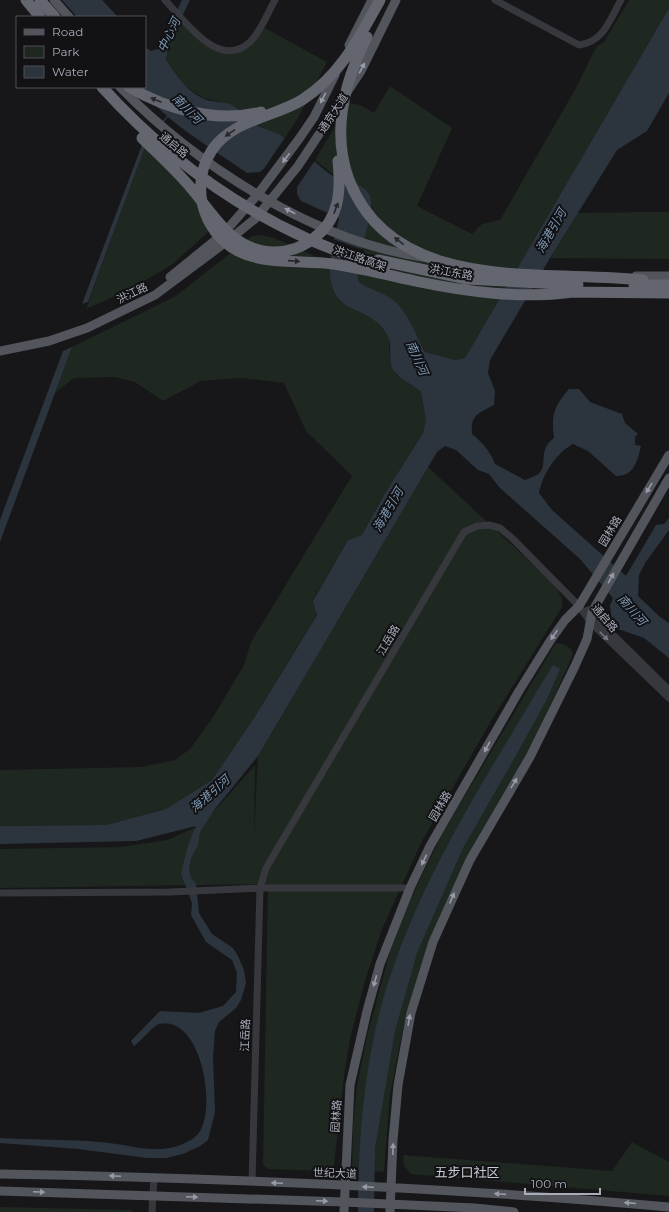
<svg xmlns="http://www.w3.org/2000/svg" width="669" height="1212" font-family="Montserrat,'Noto Sans SC',sans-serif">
  <rect width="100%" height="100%" fill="#171719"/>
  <path fill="#1e2720" d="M 629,0 L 669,0 L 669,8 L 465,358 L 455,360 L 425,352 L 405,314 L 391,299 L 376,293 L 359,282 C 354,265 367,223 372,205 L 315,160 L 349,103 L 360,105 L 374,113 L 390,86 L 452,128 L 417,206 L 472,234 L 482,224 L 500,220 L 576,88 L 596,47 L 604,42 Z
    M 180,21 L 214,49 L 242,49 L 263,27 L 327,62 L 298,118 L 285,138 L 253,123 L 245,118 L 237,107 L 226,103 L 204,98 L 194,92 L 181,82 L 166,59 L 169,44 Z
    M 145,147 L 181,182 L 211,203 L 220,215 L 219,222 L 173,264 L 127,291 L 86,309 Z
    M 641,212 L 669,212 L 669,259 L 550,258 L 578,213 Z
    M 259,235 L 274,238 L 330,263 L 349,307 L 374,319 L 389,337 L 390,362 L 397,375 L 421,392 L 426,420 L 423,433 L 384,495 L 362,535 L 348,540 L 313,600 L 317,614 L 254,718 L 212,780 L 166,809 L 106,825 L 0,826 L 0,770 L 141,767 L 175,760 L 190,749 L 213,717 L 244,665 L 251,642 L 352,476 L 306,431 L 284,383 L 241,378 L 201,381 L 163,401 L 135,382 L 115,377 L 74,378 L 55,393 L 72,347 L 176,296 L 252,236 Z
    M 428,467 L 555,585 L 562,598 L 562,607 L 491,721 L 422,841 L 382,929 L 365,981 L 350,1039 L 344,1076 L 334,1165 L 324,1171 L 269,1169 L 264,1166 L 263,1163 L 268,884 L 0,888 L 0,849 L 121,847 L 167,840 L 203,824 L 255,765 L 254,837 L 258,756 Z
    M 555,644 C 563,642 572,647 573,655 L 528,753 L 423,960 L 403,1028 L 390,1095 L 384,1172 L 352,1170 L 353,1125 L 357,1086 L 367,1036 L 389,955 L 409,902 L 441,836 Z
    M 632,1142 L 669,1162 L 669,1196 L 411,1174 L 404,1166 L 403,1155 L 612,1171 Z
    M 0,1207 L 131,1210 L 133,1212 L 0,1212 Z"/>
  <path fill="#2c353e" d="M 62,0 L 102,0 L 118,17 L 77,17 Z
    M 182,0 L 190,0 L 169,44 L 166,59 C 176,76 190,96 211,101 C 218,102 226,102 232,105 C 241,108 244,118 252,123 C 263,129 275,131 285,138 C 303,149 316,165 333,176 C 345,183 364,182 370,196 C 377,214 352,259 359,282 C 369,289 383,293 392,299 C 408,311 416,336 425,352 L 455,360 L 465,358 L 669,8 L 669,93 L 647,131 L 617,150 L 550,258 L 490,360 L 488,373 L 495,391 L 494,405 C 479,413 470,415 472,434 C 483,443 490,451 495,464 L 525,480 C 529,478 534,477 537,475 C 550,466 536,451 554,438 C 551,415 554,406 569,389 L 579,389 L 590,402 L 622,414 L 625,423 L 638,434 L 635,437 L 635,445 L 641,446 C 637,462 634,476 616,476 L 588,451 L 573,444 C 555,454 543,474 539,493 L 552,510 L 626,576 L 656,525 L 664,524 L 669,518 L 669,530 L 645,563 L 639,575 L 638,596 L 660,617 L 669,623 L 669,658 L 644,638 L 618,629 L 612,621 L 610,606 L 613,598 L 580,559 L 500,488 L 489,474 L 478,470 L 456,450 L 445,446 L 437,452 L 258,756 L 215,809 L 200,832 L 198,845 L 191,858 L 189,868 L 191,878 L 196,884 L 199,913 L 212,934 L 233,948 L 238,956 L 244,970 L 246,983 L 241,1000 L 236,1008 L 219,1022 L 215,1031 L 213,1056 L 215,1112 L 208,1140 L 200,1146 L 183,1154 L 166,1158 L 147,1158 L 78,1149 L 0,1143 L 0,1138 C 33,1140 67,1139 100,1142 C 127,1144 151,1154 178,1146 C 185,1143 193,1140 198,1134 C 218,1109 201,1014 159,1024 C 153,1026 141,1041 134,1046 L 131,1041 L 160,1011 L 199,1013 L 223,1006 L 236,992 L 237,973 L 232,960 L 206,942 L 191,915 L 192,903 L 181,874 L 188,845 L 196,826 L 136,841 L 0,844 L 0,826 L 106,825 L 166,809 L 212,780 L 254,718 L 317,615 L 313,601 L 348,540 L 362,535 L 384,495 L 423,433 L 426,420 L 421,392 C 412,384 397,378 392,368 C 388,358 393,344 387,335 C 378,319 367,316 351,308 C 317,291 333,247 339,218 L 301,201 L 297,194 L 297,188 L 266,167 L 260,172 L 247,173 C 210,147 167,123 139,87 L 145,87 L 145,47 L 151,51 L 158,49 Z
    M 142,145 L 145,147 L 88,302 L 82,304 Z
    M 72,347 L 0,542 L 0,520 L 63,351 Z
    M 553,665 L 560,669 L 547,699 L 519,750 L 463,848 L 417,953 L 395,1031 L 375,1148 L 374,1212 L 358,1212 C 358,1131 366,1042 394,965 C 419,894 455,829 494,763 C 514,731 533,697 553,665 Z"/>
  <path fill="#171719" d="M 286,136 L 316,159 L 295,190 L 266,170 L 263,170 Z
    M 333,239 L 364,250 L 360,263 L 330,252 Z"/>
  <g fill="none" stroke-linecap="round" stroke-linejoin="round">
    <path stroke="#2c353e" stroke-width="1.5" d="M 162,123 L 169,115"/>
    <path stroke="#37383e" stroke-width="7" d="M 165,0 C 185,21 219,71 250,42 C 261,31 267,14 275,0
      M 495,0 L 579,45 C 604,42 610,19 621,0
      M 588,610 L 669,690
      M 0,893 L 170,892 L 260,888 L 410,888
      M 252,1182 L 260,888 L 266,868 L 464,532 L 477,526 L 489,525 L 500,528 L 513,539 L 579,606 L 591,623 L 669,698
      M 152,1212 L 154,1178"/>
    <path stroke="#53555d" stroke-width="9" d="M 54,0 L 69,17
      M 349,45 L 372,0
      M 120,87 C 197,166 317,243 428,258
      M 636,276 L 669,276
      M 170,277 L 223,234 L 258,194 L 299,139 L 314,117 L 335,75
      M 0,351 L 49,341 L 87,328 L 155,295 L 230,239 L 256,218 L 298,166 L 361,71 L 396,0
      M 0,1174 C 223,1178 447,1187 669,1207
      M 0,1191 L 344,1202 L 475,1208 L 514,1212
      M 344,1212 L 350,1085 L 367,1011 L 380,964 L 410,888 L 430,846 L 519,691 L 550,641 L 565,620 L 579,606 L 669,455
      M 390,1212 L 393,1140 L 398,1085 L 411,1013 L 433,942 L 470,860 L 530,757 L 575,666 L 587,639 L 592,612 L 669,478"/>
    <path stroke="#63666f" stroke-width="11" d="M 26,0 L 40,17
      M 40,0 L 55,17
      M 380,0 C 359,38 340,76 302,100 C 274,117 232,120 212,150 C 190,184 201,231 238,251 C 265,265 303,260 333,264 C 361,268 388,275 415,281 C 467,292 520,299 573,292
      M 367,37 C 344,82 331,131 349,180 C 394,296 545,269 643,280
      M 102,87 C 179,172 274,235 385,267
      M 129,87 C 168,110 217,123 261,112
      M 142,138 C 158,154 176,170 191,188 C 214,215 233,252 274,252 C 289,252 303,247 314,238 C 340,219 341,190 338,161
      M 378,260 L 467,279 L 578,285
      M 634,285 L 669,285
      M 567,292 L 669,293"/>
  </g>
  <defs><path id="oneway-solid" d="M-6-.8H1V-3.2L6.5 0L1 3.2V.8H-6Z"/></defs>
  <g fill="#979ba7">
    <use href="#oneway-solid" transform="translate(362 68) rotate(-62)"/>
    <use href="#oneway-solid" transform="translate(323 98) rotate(117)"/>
    <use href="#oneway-solid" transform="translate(286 158) rotate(127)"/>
    <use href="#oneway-solid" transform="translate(290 211) rotate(-153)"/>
    <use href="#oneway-solid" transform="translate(649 488) rotate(121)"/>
    <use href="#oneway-solid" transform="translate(611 578) rotate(-61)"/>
    <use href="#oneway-solid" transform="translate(554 635) rotate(125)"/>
    <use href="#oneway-solid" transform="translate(487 747) rotate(119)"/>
    <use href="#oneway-solid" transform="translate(514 783) rotate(-59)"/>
    <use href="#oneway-solid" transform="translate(424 860) rotate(116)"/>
    <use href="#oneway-solid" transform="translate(452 898) rotate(-67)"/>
    <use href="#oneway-solid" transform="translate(375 981) rotate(106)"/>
    <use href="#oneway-solid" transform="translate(409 1020) rotate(-80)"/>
    <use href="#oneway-solid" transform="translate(393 1149) rotate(-89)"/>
    <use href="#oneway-solid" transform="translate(115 1176) rotate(-178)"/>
    <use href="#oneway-solid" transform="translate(277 1183) rotate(-178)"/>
    <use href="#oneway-solid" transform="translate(368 1187) rotate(-177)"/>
    <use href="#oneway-solid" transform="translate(39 1192) rotate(2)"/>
    <use href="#oneway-solid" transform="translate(500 1194) rotate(-176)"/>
    <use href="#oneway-solid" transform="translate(192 1197) rotate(2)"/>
    <use href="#oneway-solid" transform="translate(322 1201) rotate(2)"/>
    <use href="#oneway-solid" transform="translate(630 1203) rotate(-175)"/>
  </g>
  <g fill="#26262b">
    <use href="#oneway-solid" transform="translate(156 100) rotate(-158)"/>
    <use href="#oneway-solid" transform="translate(230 133) rotate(146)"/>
    <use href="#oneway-solid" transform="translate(336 208) rotate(-70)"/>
    <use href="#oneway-solid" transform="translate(399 241) rotate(-143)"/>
    <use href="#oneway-solid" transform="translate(294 261) rotate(4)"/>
  </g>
  <use fill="#757882" href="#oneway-solid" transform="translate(604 636) rotate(45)"/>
  <g text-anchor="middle" stroke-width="4" stroke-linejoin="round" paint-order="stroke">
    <g font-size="11" fill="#a8adb9" stroke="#121114">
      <text transform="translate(333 113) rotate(-57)" y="4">通京大道</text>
      <text transform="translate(174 145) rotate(40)" y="4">通启路</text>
      <text transform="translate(360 258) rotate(19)" y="4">洪江路高架</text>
      <text transform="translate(451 272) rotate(10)" y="4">洪江东路</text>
      <text transform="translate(132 293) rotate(-26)" y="4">洪江路</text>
      <text transform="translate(610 531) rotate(-59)" y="4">园林路</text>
      <text transform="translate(605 618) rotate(49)" y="4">通启路</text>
      <text transform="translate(388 640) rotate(-59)" y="4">江岳路</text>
      <text transform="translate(440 806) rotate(-60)" y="4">园林路</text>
      <text transform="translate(245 1035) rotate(-88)" y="4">江岳路</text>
      <text transform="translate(336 1116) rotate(-86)" y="4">园林路</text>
      <text transform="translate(335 1173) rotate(2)" y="4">世纪大道</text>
    </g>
    <g font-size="12" font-style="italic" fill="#7d9ab6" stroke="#121114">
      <text transform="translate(169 35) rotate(-64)" y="4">中心河</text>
      <text transform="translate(187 109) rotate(45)" y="4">南川河</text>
      <text transform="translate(551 231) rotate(-60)" y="4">海港引河</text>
      <text transform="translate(417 358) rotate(66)" y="4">南川河</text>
      <text transform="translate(388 510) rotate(-60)" y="4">海港引河</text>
      <text transform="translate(632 610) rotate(48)" y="4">南川河</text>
      <text transform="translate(210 794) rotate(-42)" y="4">海港引河</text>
    </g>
    <g font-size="13" fill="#c9ccd5" stroke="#121114">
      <text x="467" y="1177">五步口社区</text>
    </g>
  </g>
  <rect x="16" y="16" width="130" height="72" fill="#121114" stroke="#4e4f56"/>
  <rect x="24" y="29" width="20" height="6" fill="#53555d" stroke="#4e4f56"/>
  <text x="52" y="36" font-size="12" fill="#a8adb9">Road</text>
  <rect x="24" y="46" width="20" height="12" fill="#1e2720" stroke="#4e4f56"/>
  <text x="52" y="56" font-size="12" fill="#a8adb9">Park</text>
  <rect x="24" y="66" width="20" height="12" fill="#2c353e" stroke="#4e4f56"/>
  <text x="52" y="76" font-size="12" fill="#a8adb9">Water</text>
  <path d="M525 1188v6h75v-6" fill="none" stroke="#a8adb9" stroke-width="2"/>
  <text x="531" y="1188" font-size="12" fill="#a8adb9" stroke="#121114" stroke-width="3" paint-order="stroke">100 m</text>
</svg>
